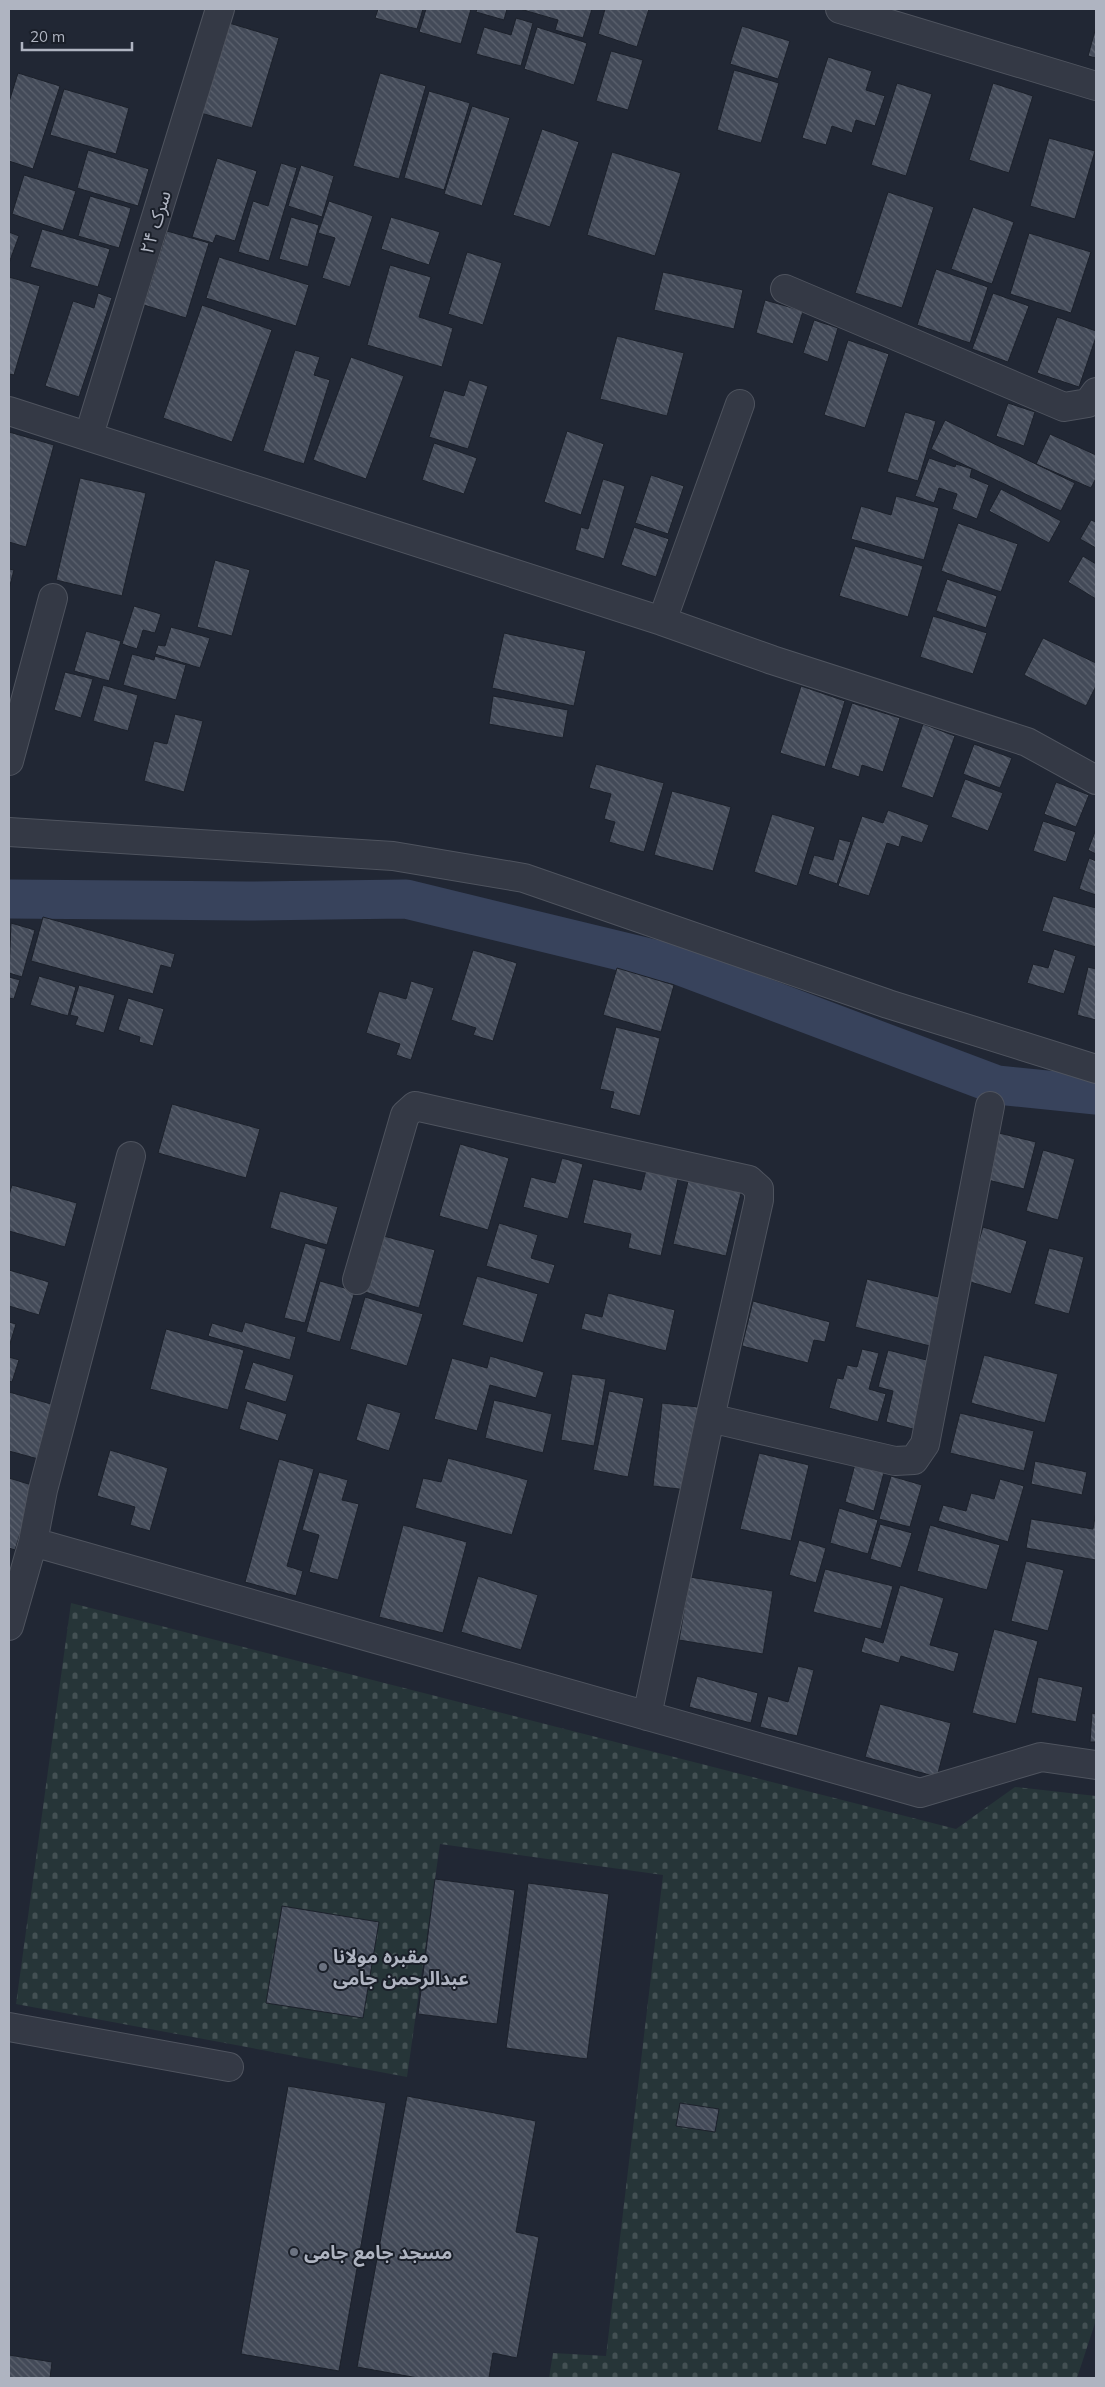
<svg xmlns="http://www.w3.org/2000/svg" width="1105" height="2387" font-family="Mulish,'Noto Sans Arabic',sans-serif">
  <defs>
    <pattern id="cemetery-stones" width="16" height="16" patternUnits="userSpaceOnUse" patternTransform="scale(1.25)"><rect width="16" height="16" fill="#263538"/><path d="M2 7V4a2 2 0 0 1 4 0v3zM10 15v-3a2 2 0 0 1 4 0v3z" fill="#435053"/></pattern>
    <pattern id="building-back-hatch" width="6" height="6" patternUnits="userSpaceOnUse" patternTransform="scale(1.25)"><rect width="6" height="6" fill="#434a58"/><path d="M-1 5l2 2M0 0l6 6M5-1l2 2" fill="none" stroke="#5c626e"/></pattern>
  </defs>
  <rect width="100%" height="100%" fill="#212734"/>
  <path fill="url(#cemetery-stones)" d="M 71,1603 L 956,1829 L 1015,1787 L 1096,1796 L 1096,2320 L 1077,2378 L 549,2378 L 553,2353 L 606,2356 L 663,1875 L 440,1844 L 407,2077 L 16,2004 Z"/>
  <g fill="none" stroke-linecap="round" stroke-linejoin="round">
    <path stroke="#38435c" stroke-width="39" d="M 9,899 L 248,901 L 406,899 L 678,965 L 997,1085 L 1096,1095"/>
  </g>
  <path fill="url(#building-back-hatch)" stroke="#1c212b" d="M 378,9 L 423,9 L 417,29 L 375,18 Z
    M 426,9 L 471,9 L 461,44 L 419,32 Z
    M 477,9 L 507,9 L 504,20 L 476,12 Z
    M 520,9 L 592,9 L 583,38 L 555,30 L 558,20 Z
    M 605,9 L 649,9 L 637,47 L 598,34 Z
    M 516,18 L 533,23 L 521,66 L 476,54 L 484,27 L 511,35 Z
    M 229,23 L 279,38 L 252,128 L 201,113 Z
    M 742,26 L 790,41 L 778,79 L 730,64 Z
    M 537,27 L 587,43 L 574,85 L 524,69 Z
    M 1096,27 L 1096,58 L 1088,56 Z
    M 611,51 L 643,60 L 628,110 L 596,101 Z
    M 828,57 L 872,71 L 866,90 L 885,96 L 875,126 L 856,120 L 852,133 L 832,126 L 826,145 L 802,138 Z
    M 734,70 L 779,83 L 761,143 L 717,130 Z
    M 18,73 L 60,86 L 33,169 L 9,161 L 9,102 Z
    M 380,73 L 426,86 L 399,179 L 353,166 Z
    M 897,83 L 932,94 L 906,176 L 871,165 Z
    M 993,83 L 1033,96 L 1009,173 L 969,160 Z
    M 64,89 L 129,108 L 116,154 L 50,135 Z
    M 429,91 L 470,103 L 444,190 L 404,178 Z
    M 472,106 L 510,118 L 482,206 L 444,194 Z
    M 542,129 L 579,142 L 550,227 L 513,215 Z
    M 1049,138 L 1095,151 L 1075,219 L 1030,206 Z
    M 88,150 L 149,169 L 138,206 L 77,188 Z
    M 612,152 L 681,173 L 655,256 L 587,235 Z
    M 217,158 L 257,171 L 235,241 L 216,235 L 213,243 L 192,237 Z
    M 281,163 L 297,168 L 269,261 L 238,252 L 253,201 L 268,206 Z
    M 301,165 L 334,176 L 322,217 L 288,206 Z
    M 24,175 L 76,191 L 63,231 L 12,214 Z
    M 888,192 L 934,207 L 902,308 L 855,293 Z
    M 90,196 L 131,208 L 119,248 L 78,236 Z
    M 329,201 L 373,216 L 350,287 L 322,278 L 335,238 L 318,233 Z
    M 973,207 L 1014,222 L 992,284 L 951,269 Z
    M 291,217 L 319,225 L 308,267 L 279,259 Z
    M 391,217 L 440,232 L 429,265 L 381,249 Z
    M 42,229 L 110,249 L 98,287 L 30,267 Z
    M 167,231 L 209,243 L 186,318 L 144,305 Z
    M 9,232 L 19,236 L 9,263 Z
    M 1029,233 L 1091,252 L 1071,313 L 1010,294 Z
    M 467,252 L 502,263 L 483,325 L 448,314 Z
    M 219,257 L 309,285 L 296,326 L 206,298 Z
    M 390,265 L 431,277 L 419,317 L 453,328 L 442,367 L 367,345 Z
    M 936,269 L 988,287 L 970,343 L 917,325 Z
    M 663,272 L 743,290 L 734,329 L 654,310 Z
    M 9,277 L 40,286 L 14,375 L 9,374 Z
    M 98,293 L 112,298 L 79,397 L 45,386 L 73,301 L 94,308 Z
    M 993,293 L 1029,306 L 1008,362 L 972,349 Z
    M 765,300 L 803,311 L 793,344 L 756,333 Z
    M 202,305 L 272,330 L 232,442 L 163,418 Z
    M 1057,317 L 1096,331 L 1096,337 L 1079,387 L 1037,373 Z
    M 814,320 L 838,328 L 828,362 L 803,353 Z
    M 617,336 L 684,353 L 667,416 L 600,399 Z
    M 848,340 L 889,354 L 865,428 L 824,415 Z
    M 295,350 L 320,357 L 314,375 L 330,380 L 304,464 L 263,451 Z
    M 351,357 L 404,376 L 366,479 L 313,460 Z
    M 469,380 L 488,386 L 468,449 L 429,437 L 444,390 L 464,396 Z
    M 1008,403 L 1035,412 L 1024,446 L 996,436 Z
    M 905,412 L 936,421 L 918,481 L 887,472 Z
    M 945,420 L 1075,483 L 1061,511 L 931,449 Z
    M 567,431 L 604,444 L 581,515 L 544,502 Z
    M 9,432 L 54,445 L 26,547 L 9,542 Z
    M 1050,434 L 1096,455 L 1096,478 L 1091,488 L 1036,464 Z
    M 434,443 L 477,458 L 464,494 L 422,480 Z
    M 929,458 L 955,467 L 956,464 L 972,469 L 970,477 L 989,485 L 977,519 L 952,509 L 957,494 L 939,488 L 934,503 L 915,496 Z
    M 651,475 L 684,486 L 668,534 L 635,523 Z
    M 80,478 L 146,493 L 122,596 L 56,580 Z
    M 603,479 L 625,486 L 604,559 L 575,550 L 581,527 L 588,529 Z
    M 1001,489 L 1061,521 L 1049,543 L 989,511 Z
    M 896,496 L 939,508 L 924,560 L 851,539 L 861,506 L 891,515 Z
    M 1091,520 L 1096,522 L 1096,548 L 1080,539 Z
    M 958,523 L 1018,544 L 1001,592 L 941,571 Z
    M 634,527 L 669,539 L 656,577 L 621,565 Z
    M 855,546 L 923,566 L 908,617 L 839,596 Z
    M 1083,556 L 1096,564 L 1096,599 L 1068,582 Z
    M 215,560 L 250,570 L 232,636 L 197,627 Z
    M 9,569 L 14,570 L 9,589 Z
    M 947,579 L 997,596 L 986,628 L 936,611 Z
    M 134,606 L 161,614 L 155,633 L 143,630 L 137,649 L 122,644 Z
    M 933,616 L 987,633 L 973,674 L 920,657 Z
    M 171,627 L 210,638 L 200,668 L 155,654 L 158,645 L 165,646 Z
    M 86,631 L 121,641 L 109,681 L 74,671 Z
    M 504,633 L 586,651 L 574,706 L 492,688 Z
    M 1043,638 L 1096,663 L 1096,686 L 1086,706 L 1024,675 Z
    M 132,654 L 154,660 L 155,656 L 186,665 L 176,700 L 123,685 Z
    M 65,672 L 93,679 L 81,718 L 54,710 Z
    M 103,685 L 138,695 L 128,731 L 93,721 Z
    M 801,686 L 845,701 L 825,767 L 780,753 Z
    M 493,696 L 568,710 L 563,738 L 489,724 Z
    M 852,703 L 900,718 L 883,772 L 862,765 L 859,777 L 831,768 Z
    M 175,714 L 203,721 L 184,792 L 144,781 L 154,741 L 167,744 Z
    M 923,724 L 955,736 L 933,798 L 901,787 Z
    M 974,744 L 1012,758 L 1000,788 L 963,774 Z
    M 596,764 L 664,783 L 644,852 L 609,842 L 615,822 L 604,819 L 611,794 L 589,788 Z
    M 965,779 L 1003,793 L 988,831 L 951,817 Z
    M 1056,782 L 1089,795 L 1076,827 L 1044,814 Z
    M 672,791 L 731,807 L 713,871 L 654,855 Z
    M 888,810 L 929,825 L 922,843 L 902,836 L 899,847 L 887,843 L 869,896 L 838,886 L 862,816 L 883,823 Z
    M 772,814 L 815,827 L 797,886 L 754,872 Z
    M 1043,821 L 1076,832 L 1066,862 L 1033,851 Z
    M 1096,829 L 1096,854 L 1088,850 Z
    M 839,839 L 851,842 L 837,884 L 808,874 L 814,855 L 833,860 Z
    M 1089,858 L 1096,861 L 1096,895 L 1079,889 Z
    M 1053,896 L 1096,908 L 1096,947 L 1042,931 Z
    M 43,917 L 175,954 L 171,968 L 161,965 L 153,994 L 31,961 Z
    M 11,923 L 35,930 L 22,977 L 9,973 Z
    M 1054,949 L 1076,956 L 1064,994 L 1027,983 L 1033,964 L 1048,968 Z
    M 473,950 L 517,963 L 493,1041 L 473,1035 L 476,1028 L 451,1020 Z
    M 1088,967 L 1096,969 L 1096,1020 L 1077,1015 Z
    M 617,968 L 674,985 L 661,1032 L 603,1015 Z
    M 39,976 L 76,987 L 68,1016 L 30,1005 Z
    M 9,977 L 20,980 L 14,999 L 9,998 Z
    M 411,981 L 434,988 L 411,1060 L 396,1055 L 400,1044 L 366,1033 L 379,991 L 406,999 Z
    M 79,985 L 115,995 L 104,1033 L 75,1025 L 78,1017 L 70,1015 Z
    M 128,998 L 164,1009 L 153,1046 L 139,1042 L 140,1037 L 118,1030 Z
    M 616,1027 L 660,1038 L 640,1116 L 610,1108 L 614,1092 L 600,1089 Z
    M 172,1104 L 260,1129 L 246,1178 L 158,1153 Z
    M 999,1133 L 1036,1142 L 1024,1189 L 988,1180 Z
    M 460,1144 L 509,1158 L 488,1230 L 439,1216 Z
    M 1043,1150 L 1075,1159 L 1058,1220 L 1026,1211 Z
    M 562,1158 L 583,1164 L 568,1219 L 523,1207 L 531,1177 L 555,1183 Z
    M 647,1166 L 679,1174 L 661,1256 L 628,1248 L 631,1234 L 583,1223 L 593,1179 L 641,1190 Z
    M 689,1177 L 742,1189 L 726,1256 L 673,1244 Z
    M 12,1185 L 77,1203 L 65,1247 L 9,1231 L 9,1195 Z
    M 280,1191 L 338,1207 L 327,1245 L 270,1228 Z
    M 499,1223 L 538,1235 L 531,1258 L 555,1265 L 549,1284 L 486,1266 Z
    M 983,1227 L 1027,1241 L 1011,1294 L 967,1281 Z
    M 380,1235 L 435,1250 L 419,1308 L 365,1292 Z
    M 305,1243 L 326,1249 L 305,1323 L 284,1318 Z
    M 1049,1248 L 1084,1257 L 1069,1314 L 1034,1304 Z
    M 9,1270 L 49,1282 L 39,1315 L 9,1306 Z
    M 477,1276 L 538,1294 L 523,1343 L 462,1325 Z
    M 867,1279 L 946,1299 L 934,1347 L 855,1327 Z
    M 320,1281 L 355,1291 L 340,1342 L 306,1332 Z
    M 608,1293 L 675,1310 L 666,1351 L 581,1329 L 585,1313 L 602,1317 Z
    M 365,1297 L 423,1314 L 407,1366 L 350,1349 Z
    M 753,1301 L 830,1322 L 825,1342 L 814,1340 L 808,1363 L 742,1346 Z
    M 9,1322 L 16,1324 L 9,1347 Z
    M 245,1322 L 296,1337 L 290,1360 L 208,1336 L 212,1323 L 242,1332 Z
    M 166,1329 L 244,1350 L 228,1410 L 150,1389 Z
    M 862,1349 L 879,1353 L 869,1389 L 886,1394 L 878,1422 L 829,1408 L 837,1378 L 843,1379 L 847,1365 L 857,1367 Z
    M 888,1350 L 934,1362 L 917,1430 L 886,1422 L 893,1391 L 878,1387 Z
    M 984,1355 L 1058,1374 L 1045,1423 L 971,1403 Z
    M 490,1356 L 544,1372 L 536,1398 L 490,1385 L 477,1431 L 434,1419 L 452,1358 L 487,1368 Z
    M 9,1357 L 19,1360 L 12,1382 L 9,1381 Z
    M 253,1362 L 294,1375 L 286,1402 L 244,1389 Z
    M 572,1374 L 606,1379 L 594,1446 L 561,1440 Z
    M 609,1391 L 644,1398 L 628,1477 L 593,1470 Z
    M 9,1392 L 58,1406 L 42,1460 L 9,1451 Z
    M 494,1400 L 552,1414 L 543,1453 L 485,1438 Z
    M 247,1401 L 287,1414 L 278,1441 L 239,1429 Z
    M 367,1403 L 401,1413 L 389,1451 L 356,1440 Z
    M 662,1403 L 698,1407 L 688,1490 L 653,1486 Z
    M 960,1413 L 1034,1431 L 1024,1471 L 950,1453 Z
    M 110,1450 L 168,1468 L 150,1531 L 130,1525 L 135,1507 L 97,1496 Z
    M 759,1453 L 809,1465 L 791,1541 L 740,1529 Z
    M 448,1458 L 528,1480 L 512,1535 L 415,1508 L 423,1478 L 441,1482 Z
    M 279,1459 L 314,1469 L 287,1566 L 303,1571 L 296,1596 L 245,1582 Z
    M 1035,1461 L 1087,1472 L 1082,1495 L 1031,1484 Z
    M 855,1464 L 884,1472 L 874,1511 L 845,1502 Z
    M 319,1472 L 348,1480 L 342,1500 L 359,1504 L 338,1580 L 309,1572 L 319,1535 L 302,1530 Z
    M 891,1476 L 922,1485 L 910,1527 L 879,1519 Z
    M 9,1478 L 35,1486 L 15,1550 L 9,1548 Z
    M 1000,1479 L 1024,1486 L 1008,1542 L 938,1521 L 943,1505 L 966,1511 L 971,1493 L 994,1499 Z
    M 839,1508 L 878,1520 L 868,1554 L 830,1543 Z
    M 1096,1512 L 1096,1560 L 1026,1548 L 1031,1519 L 1093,1529 Z
    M 880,1524 L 912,1533 L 901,1568 L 870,1559 Z
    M 403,1525 L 467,1542 L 443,1633 L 379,1617 Z
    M 930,1525 L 1000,1545 L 987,1590 L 917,1571 Z
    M 799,1540 L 826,1548 L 816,1583 L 789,1575 Z
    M 1026,1561 L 1064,1570 L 1048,1631 L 1011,1621 Z
    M 825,1569 L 893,1586 L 881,1629 L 813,1612 Z
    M 478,1576 L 538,1595 L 521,1650 L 461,1632 Z
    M 690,1577 L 773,1591 L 763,1654 L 679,1640 Z
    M 900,1585 L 944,1598 L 930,1645 L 959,1653 L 954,1672 L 901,1656 L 899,1663 L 861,1652 L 865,1637 L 883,1643 Z
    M 994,1629 L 1038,1641 L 1016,1724 L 972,1713 Z
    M 798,1666 L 814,1670 L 797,1736 L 760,1727 L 768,1696 L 788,1702 Z
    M 697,1676 L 758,1693 L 751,1723 L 689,1707 Z
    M 1038,1677 L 1083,1687 L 1076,1722 L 1031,1713 Z
    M 880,1704 L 951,1723 L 937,1777 L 865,1757 Z
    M 1092,1713 L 1096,1714 L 1096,1742 L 1090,1742 Z
    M 435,1879 L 515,1890 L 497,2024 L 418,2014 Z
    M 528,1883 L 609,1894 L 587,2059 L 506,2048 Z
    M 282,1906 L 379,1922 L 363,2018 L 266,2003 Z
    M 288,2086 L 386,2103 L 339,2371 L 241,2354 Z
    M 407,2096 L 536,2121 L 516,2232 L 539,2237 L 517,2358 L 493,2353 L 489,2378 L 418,2378 L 357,2367 Z
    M 680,2103 L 719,2109 L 715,2132 L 676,2126 Z
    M 9,2355 L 52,2362 L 50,2378 L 9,2378 Z"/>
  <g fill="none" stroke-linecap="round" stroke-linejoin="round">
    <g stroke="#4f545f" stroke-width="30">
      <path id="minor" d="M 840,9 L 1096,86
        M 785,289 L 1064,407 L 1088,403 L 1096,392
        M 9,411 L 662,621 L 772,660 L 1027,742 L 1096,780
        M 89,435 L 220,9
        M 662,621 L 740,404
        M 9,761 L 53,598
        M 9,832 L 393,856 L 524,878 L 888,1004 L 1096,1069
        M 357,1280 L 405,1115 L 415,1106 L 749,1180 L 759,1189 L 759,1200 L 710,1418 L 647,1716
        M 710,1418 L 895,1461 L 914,1460 L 925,1444 L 990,1106
        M 33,1542 L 43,1490 L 131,1156
        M 9,1626 L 33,1542 L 920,1793 L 1041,1757 L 1096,1765
        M 9,2027 L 229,2067"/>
    </g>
    <use href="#minor" stroke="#343945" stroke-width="28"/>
  </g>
  <g fill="#6b7280" stroke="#1a1f29" stroke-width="2">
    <circle cx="323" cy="1967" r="5"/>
    <circle cx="294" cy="2252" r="5"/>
  </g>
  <g text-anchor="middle" stroke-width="4" stroke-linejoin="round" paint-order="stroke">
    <g font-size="19" fill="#afb4c1" stroke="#1a1f29">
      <text transform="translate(155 222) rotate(-73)" y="7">سرک ۲۴</text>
    </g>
    <g font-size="19" font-weight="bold" fill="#afb4c1" stroke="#1a1f29" text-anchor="start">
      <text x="333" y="1963">مقبره مولانا<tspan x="333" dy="22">عبدالرحمن جامی</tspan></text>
      <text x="304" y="2259">مسجد جامع جامی</text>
    </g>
  </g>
  <rect width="1105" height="2387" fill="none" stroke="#afb4c1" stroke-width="20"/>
  <path d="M22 42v8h110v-8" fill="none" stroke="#afb4c1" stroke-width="2.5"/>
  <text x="30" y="42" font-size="15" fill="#afb4c1" stroke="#1a1f29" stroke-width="4" paint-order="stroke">20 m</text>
</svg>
